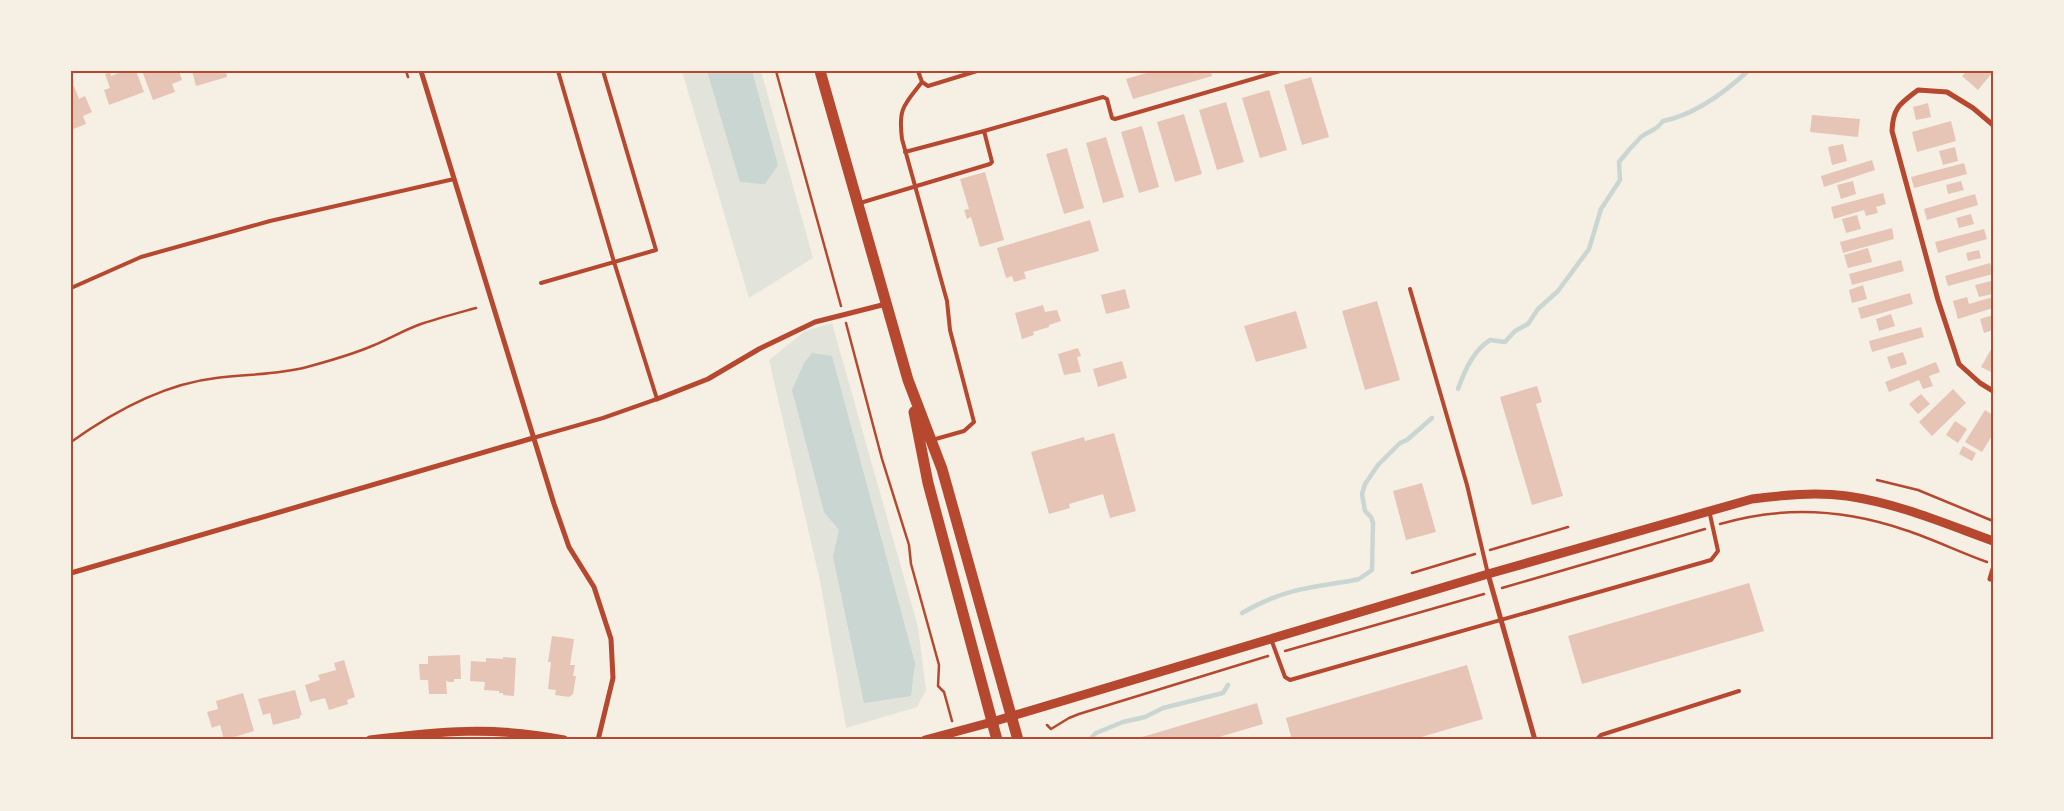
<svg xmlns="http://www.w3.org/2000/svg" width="2064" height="811" font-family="'Nunito Sans',sans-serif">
  <rect width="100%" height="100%" fill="#f6efe4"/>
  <path fill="#e2e4dc" d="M 682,71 L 761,71 L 813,258 L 749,298 Z
    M 832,323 L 918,627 L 926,690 L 917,707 L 846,728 L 820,581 L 769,360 L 805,331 Z"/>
  <path fill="#c9d6d2" d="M 707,71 L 752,71 L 778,165 L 765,184 L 740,182 Z
    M 812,353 L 832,356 L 915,663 L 911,696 L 864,703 L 833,557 L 839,530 L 824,512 L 792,390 L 804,363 Z"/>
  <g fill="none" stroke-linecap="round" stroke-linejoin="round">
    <path stroke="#c9d6d2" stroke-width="4.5" d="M 1458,389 C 1465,370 1473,351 1490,340 L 1505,342 L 1515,331 L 1528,324 L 1538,309 L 1558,291 L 1589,249 L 1601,209 L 1620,180 L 1619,162 C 1626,153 1633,145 1641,137 C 1649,130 1654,133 1663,121 C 1695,115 1724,93 1748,71
      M 1242,613 C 1279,591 1308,587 1350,581 L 1359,579 L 1372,570 L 1373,523 L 1371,517 L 1365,511 L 1362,494 L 1365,484 L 1378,465 L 1400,443 L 1407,440 L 1432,418
      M 1089,740 L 1096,733 L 1123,722 L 1145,717 L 1163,708 L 1223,693 L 1228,685"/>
  </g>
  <path fill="#e6c5b7" d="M 123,71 L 136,71 L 144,92 L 109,105 L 104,90 L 110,88 L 105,74 L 110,72 L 111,76 Z
    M 142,71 L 179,71 L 182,80 L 172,84 L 175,92 L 153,100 Z
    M 192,71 L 226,71 L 227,77 L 196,86 Z
    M 1153,71 L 1211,71 L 1212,76 L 1133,99 L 1126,79 Z
    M 1967,71 L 1993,71 L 1993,72 L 1978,90 L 1962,76 Z
    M 1311,77 L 1329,137 L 1302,145 L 1284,85 Z
    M 71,86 L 74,86 L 79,99 L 85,96 L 92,112 L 83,116 L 86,124 L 71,130 Z
    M 1269,90 L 1287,150 L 1260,158 L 1242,98 Z
    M 1226,102 L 1244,162 L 1217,170 L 1199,110 Z
    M 1928,103 L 1931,117 L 1916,120 L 1913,107 Z
    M 1184,114 L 1202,174 L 1175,182 L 1157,122 Z
    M 1812,115 L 1860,119 L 1858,137 L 1810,132 Z
    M 1951,121 L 1956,141 L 1917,152 L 1912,132 Z
    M 1142,126 L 1159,187 L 1139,193 L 1121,132 Z
    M 1106,137 L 1124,197 L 1103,203 L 1086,143 Z
    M 1843,144 L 1847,161 L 1832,165 L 1828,147 Z
    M 1955,147 L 1958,161 L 1943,165 L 1939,151 Z
    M 1067,148 L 1084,208 L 1064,214 L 1046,154 Z
    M 1872,160 L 1875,170 L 1824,187 L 1821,176 Z
    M 1964,163 L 1967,174 L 1914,188 L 1911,177 Z
    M 985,172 L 1004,240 L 980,247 L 971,217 L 967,219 L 964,210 L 969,209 L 960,179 Z
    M 1853,181 L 1856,194 L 1841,199 L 1837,185 Z
    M 1961,181 L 1964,190 L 1948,194 L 1946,185 Z
    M 1883,193 L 1886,204 L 1876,207 L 1878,213 L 1866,216 L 1864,210 L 1834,219 L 1831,207 Z
    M 1975,194 L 1978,205 L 1927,220 L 1924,209 Z
    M 1971,214 L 1974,224 L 1959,228 L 1956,218 Z
    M 1857,215 L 1861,229 L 1846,233 L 1842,219 Z
    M 1090,220 L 1099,251 L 1024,272 L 1026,279 L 1024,279 L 1014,282 L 1012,276 L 1006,278 L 997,248 Z
    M 1892,228 L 1894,239 L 1843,253 L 1840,242 Z
    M 1984,229 L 1987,239 L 1938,253 L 1935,242 Z
    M 1868,248 L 1872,262 L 1848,268 L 1844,255 Z
    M 1979,250 L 1981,258 L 1968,261 L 1966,253 Z
    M 1901,260 L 1904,271 L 1852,285 L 1849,274 Z
    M 1990,263 L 1993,274 L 1948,286 L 1945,276 Z
    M 1991,281 L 1993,294 L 1979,297 L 1975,285 Z
    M 1863,285 L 1867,299 L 1852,303 L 1849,290 Z
    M 1125,289 L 1130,308 L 1106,314 L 1101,295 Z
    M 1910,293 L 1913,304 L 1861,319 L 1858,308 Z
    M 1967,297 L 1969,304 L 1993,297 L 1993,308 L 1958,319 L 1953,301 Z
    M 1377,301 L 1400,380 L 1365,390 L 1342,311 Z
    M 1043,305 L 1045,312 L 1057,310 L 1061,321 L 1049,325 L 1049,327 L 1033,332 L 1034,335 L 1022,339 L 1015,313 Z
    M 1296,311 L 1307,348 L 1256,362 L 1244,326 Z
    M 1891,314 L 1895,326 L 1879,331 L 1876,319 Z
    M 1993,315 L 1993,330 L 1984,333 L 1980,319 Z
    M 1921,327 L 1924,337 L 1872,352 L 1869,341 Z
    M 1993,346 L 1993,373 L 1981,367 Z
    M 1078,348 L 1081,356 L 1077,357 L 1081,372 L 1064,375 L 1058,354 Z
    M 1903,352 L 1907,364 L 1891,369 L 1887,357 Z
    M 1122,361 L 1127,378 L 1098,387 L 1093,369 Z
    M 1936,362 L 1940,372 L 1929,376 L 1933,386 L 1923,389 L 1919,380 L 1889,392 L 1885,382 Z
    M 1537,386 L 1542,402 L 1536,404 L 1563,496 L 1532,505 L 1500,397 Z
    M 1953,389 L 1966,403 L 1932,436 L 1919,422 Z
    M 1921,394 L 1930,404 L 1918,414 L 1909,404 Z
    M 1985,410 L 1993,415 L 1993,434 L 1982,452 L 1965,442 Z
    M 1955,421 L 1967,429 L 1958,443 L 1946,435 Z
    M 1114,433 L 1136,511 L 1110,518 L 1103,494 L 1069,504 L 1070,508 L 1049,514 L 1031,452 L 1084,437 L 1085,441 Z
    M 1963,446 L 1976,453 L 1972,461 L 1959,454 Z
    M 1422,483 L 1436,532 L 1406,540 L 1393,491 Z
    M 1749,583 L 1764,631 L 1582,684 L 1568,636 Z
    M 552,636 L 574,639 L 570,665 L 575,665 L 573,676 L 576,676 L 573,694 L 569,697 L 555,695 L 556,690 L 548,689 L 551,662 L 548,662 Z
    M 460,655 L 461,679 L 454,679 L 454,682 L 448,682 L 446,680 L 447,694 L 429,694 L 428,680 L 420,680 L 419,664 L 428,664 L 428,656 Z
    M 503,657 L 516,658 L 514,696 L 503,695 L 503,693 L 499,693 L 499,691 L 484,690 L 485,682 L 470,681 L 471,661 L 486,662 L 486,658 L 503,659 Z
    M 344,660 L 355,697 L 347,700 L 348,704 L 329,710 L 325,698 L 310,702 L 305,685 L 320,680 L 318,675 L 336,670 L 334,663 Z
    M 1467,665 L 1483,719 L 1411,740 L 1292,740 L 1286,718 Z
    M 295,690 L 302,715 L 300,715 L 300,718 L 273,725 L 270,713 L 263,715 L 258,699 Z
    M 243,693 L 254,731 L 224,740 L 220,725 L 212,728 L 207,712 L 218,709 L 216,701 Z
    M 1257,703 L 1263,724 L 1209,740 L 1132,740 Z"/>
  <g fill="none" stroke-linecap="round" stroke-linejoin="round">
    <path stroke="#b5482f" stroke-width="2.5" d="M 406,71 L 408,77
      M 776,71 L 841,306
      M 846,323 L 882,459 L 909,545 L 911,564 L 939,665 L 938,686 L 944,692 L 952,721
      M 71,442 C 113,412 164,384 216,378 C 247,374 277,375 307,367 C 329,361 351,355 372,346 C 389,339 404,330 421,324 C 439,318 458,313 476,308
      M 1877,480 L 1918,490 L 1993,521
      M 1720,524 C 1781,506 1844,509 1905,530 C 1933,539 1959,552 1987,562
      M 1490,550 L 1568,527
      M 1412,573 L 1475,554
      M 1502,588 L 1705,529
      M 1285,651 L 1484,594
      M 1047,725 L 1051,729 L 1069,718 L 1079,714 L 1268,656"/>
    <path stroke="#b5482f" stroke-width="4" d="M 918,71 L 922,82 L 928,86 L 977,71
      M 922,82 C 904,105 898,108 902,139 L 947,301 L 950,330 L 974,422 L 964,431 L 932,440
      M 984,131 L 1103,97 L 1107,99 L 1112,118 L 1115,119 L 1280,71
      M 860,203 L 990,164 L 992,162 L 984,131 L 905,152
      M 541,283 L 656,250 L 603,71
      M 71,288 L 141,257 L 270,221 L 454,179
      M 1410,289 L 1467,485 L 1488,574
      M 533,438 L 603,418 L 657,399 L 614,262 L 558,71
      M 1271,639 L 1285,677 L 1290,680 L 1711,560 L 1718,551 L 1709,510
      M 1596,740 L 1601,735 L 1739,691"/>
    <path stroke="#b5482f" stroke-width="5" d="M 421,71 L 554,504 L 569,547 L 594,587 L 611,639 L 613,678 L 598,740
      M 1993,125 L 1973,108 L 1947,92 L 1918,90 C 1900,104 1893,107 1892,131 L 1938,300 L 1959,364 L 1980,383 L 1993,391
      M 657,399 L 708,379 L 759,349 L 815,322 L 886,304
      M 71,573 L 533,438
      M 1488,574 L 1535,740
      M 1990,579 L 1993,569"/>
    <path stroke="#b5482f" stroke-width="9" d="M 370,740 C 439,731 495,726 564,740
      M 925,740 L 992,722 L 1488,574 L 1752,499 C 1784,495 1815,492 1847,496 C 1897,503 1946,524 1993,541"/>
    <path stroke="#b5482f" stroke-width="11" d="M 820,71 L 908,380 L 942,469 L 1018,740
      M 914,412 L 928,483 L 997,740"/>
  </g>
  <rect width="2064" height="811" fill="none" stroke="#f6efe4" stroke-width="145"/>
  <rect x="72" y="72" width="1920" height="666" fill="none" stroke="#b5482f" stroke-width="2"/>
</svg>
